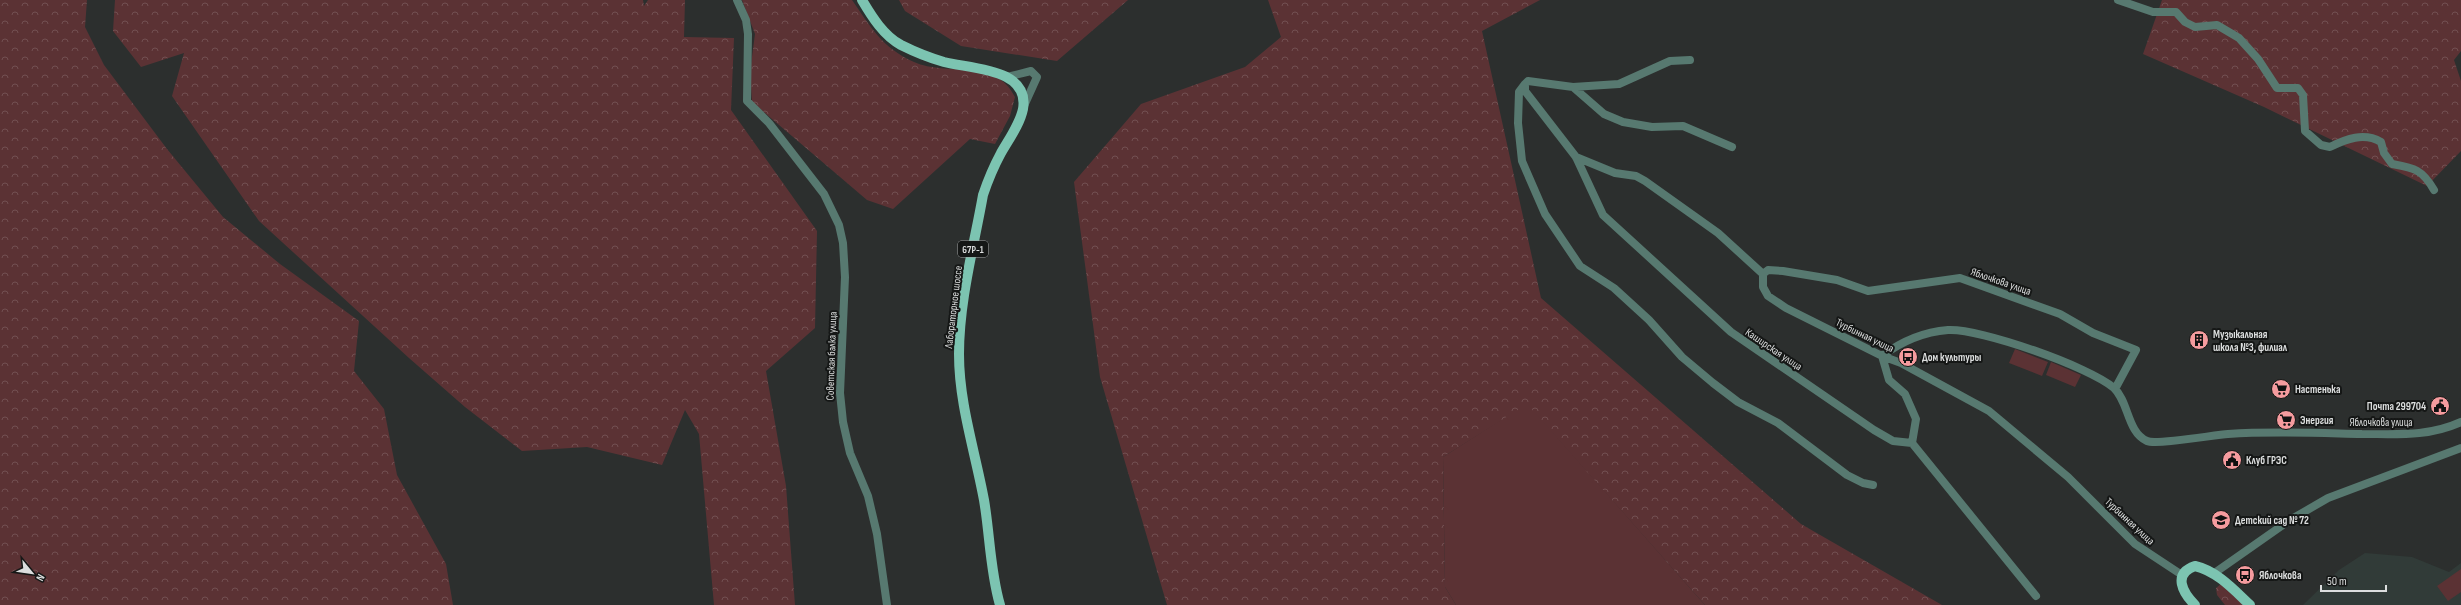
<svg xmlns="http://www.w3.org/2000/svg" width="2461" height="605" font-family="'Sofia Sans Condensed',sans-serif">
  <defs>
    <pattern id="forest-crowns" width="20" height="18" patternUnits="userSpaceOnUse"><rect width="20" height="18" fill="#5b3234"/><path d="M2 6a3 3 0 1 1 6 0M12 15a3 3 0 1 1 6 0" fill="none" stroke="#724f51"/></pattern>
  </defs>
  <rect width="100%" height="100%" fill="#2c2f2e"/>
  <path fill="#313b38" d="M 2365,553 L 2412,557 L 2449,572 L 2461,563 L 2461,605 L 2303,605 L 2339,570 Z"/>
  <path fill="#5b3234" d="M 2015,349 L 2048,362 L 2042,376 L 2009,363 Z
    M 2051,362 L 2081,375 L 2075,387 L 2046,375 Z
    M 1527,403 L 1705,605 L 1456,605 L 1445,587 L 1443,457 Z
    M 2461,569 L 2461,592 L 2448,601 L 2437,586 Z"/>
  <path fill="url(#forest-crowns)" d="M 0,0 L 87,0 L 85,27 L 104,65 L 167,149 L 223,217 L 280,264 L 359,321 L 354,371 L 384,409 L 397,475 L 446,564 L 453,605 L 0,605 Z
    M 115,0 L 643,0 L 644,6 L 648,0 L 685,0 L 684,37 L 734,38 L 731,110 L 817,231 L 815,328 L 766,371 L 786,486 L 795,605 L 714,605 L 699,434 L 685,410 L 662,465 L 587,447 L 522,451 L 465,407 L 409,358 L 259,221 L 172,96 L 184,53 L 141,67 L 113,31 Z
    M 742,0 L 852,0 C 871,27 881,47 914,62 C 947,77 996,57 1015,97 L 1010,116 L 995,144 L 970,139 L 893,209 L 867,200 L 752,102 L 750,72 L 755,34 Z
    M 899,0 L 1128,0 L 1057,61 L 961,46 L 905,11 Z
    M 1268,0 L 1540,0 L 1482,31 L 1541,298 L 1801,524 L 1942,605 L 1705,605 L 1527,404 L 1443,457 L 1445,587 L 1456,605 L 1167,605 L 1100,377 L 1074,182 L 1141,104 L 1245,67 L 1281,37 Z
    M 2162,0 L 2461,0 L 2461,51 L 2454,60 L 2461,81 L 2461,151 L 2427,186 L 2264,107 L 2143,54 Z
    M 2221,584 L 2240,598 L 2243,605 L 2225,605 L 2217,595 L 2216,588 Z"/>
  <g fill="none" stroke-linecap="round" stroke-linejoin="round">
    <path stroke="#577970" stroke-width="8" d="M 737,0 L 746,20 L 748,34 L 747,101 L 769,123 L 824,194 L 839,225 L 843,243 L 845,277 L 840,393 L 843,422 L 850,453 L 868,496 L 877,534 L 887,605
      M 2118,0 L 2153,12 L 2176,12 L 2185,22 L 2195,27 L 2217,25 L 2239,38 L 2258,59 L 2277,88 L 2298,88 L 2303,95 L 2305,131 L 2321,145 L 2330,147 C 2346,139 2364,132 2381,142 L 2384,153 L 2392,164 C 2414,168 2422,169 2434,190
      M 1007,77 L 1031,71 L 1037,77 L 1023,108
      M 1525,84 L 1519,92 L 1518,123 L 1522,161 L 1545,214 L 1580,266 L 1614,288 L 1649,320 L 1682,357 L 1713,383 L 1738,402 L 1778,423 L 1847,475 L 1863,483 L 1873,485
      M 1573,87 L 1619,84 L 1670,61 L 1690,60
      M 1732,147 L 1683,126 L 1652,127 L 1623,122 L 1604,114 L 1573,87 L 1528,81 L 1525,84 L 1525,91 L 1576,157 L 1603,215 L 1731,332 L 1874,430 L 1893,441 L 1912,443 L 2036,596
      M 1576,157 L 1615,173 L 1636,176 L 1645,181 L 1718,233 L 1763,274 L 1763,287 L 1768,296 L 1786,308 L 1882,356 L 1901,363 L 1989,411 L 2068,477 L 2135,544 L 2182,575
      M 1763,274 L 1768,270 L 1783,271 L 1837,280 L 1868,291 L 1960,278 L 2060,314 L 2093,333 L 2136,350 L 2115,389
      M 1882,356 C 1902,341 1923,332 1948,330 C 1980,328 2090,367 2114,388 C 2129,402 2127,432 2147,441 C 2156,445 2214,435 2228,434 C 2273,431 2317,433 2362,434 C 2397,434 2428,437 2461,422
      M 1882,356 L 1889,380 L 1905,394 L 1916,419 L 1912,443
      M 2213,574 L 2290,520 L 2328,498 L 2461,448"/>
    <path stroke="#7cc4b1" stroke-width="10" d="M 862,0 C 872,17 884,36 901,45 C 915,52 930,58 944,62 C 971,69 1030,68 1023,109 C 1020,124 1009,139 1001,153 C 994,166 988,180 983,195 C 974,246 959,301 959,354 C 959,404 975,451 984,500 C 990,535 990,571 1000,605
      M 2195,605 C 2183,593 2172,574 2195,566 C 2217,571 2234,590 2250,605"/>
  </g>
  <defs>
    <g id="building-disc" transform="scale(1)"><circle r="9.5" fill="#f59b9e" stroke="#151716"/><path d="M-4-6H4V6H1V3H-1V6H-4ZM-2.5-4.3h1.7v1.8h-1.7ZM.8-4.3h1.7v1.8H.8ZM-2.5-1h1.7V.8h-1.7ZM.8-1h1.7V.8H.8Z" fill="#111"/></g>
    <g id="bus-disc" transform="scale(1)"><circle r="9.5" fill="#f59b9e" stroke="#151716"/><path d="M-5-6H5V4H4V6H2V4H-2V6H-4V4H-5ZM-3.5-4V0h7V-4ZM-3.5 1.2v1.5H-2V1.2ZM2 1.2v1.5H3.5V1.2Z" fill="#111"/></g>
    <g id="supermarket-disc" transform="scale(1)"><circle r="9.5" fill="#f59b9e" stroke="#151716"/><path d="M-6-5.5h2.5l.6 2H6L4.5 2H-2.5L-4.4-4H-6ZM-1.5 3.2a1.3 1.3 0 1 0 .1 0ZM3 3.2a1.3 1.3 0 1 0 .1 0Z" fill="#111"/></g>
    <g id="civic-disc" transform="scale(1)"><circle r="9.5" fill="#f59b9e" stroke="#151716"/><path d="M-.6-6.5H3V-4.5H.6V-3L4-1V1h2V6H-6V1h2V-1L-.6-3ZM-1.2 2.5V6h2.4V2.5Z" fill="#111"/></g>
    <g id="school-disc" transform="scale(1)"><circle r="9.5" fill="#f59b9e" stroke="#151716"/><path d="M0-5L7-2L0 1L-7-2ZM-4 1L0 2.5L4 1V4Q0 6-4 4Z" fill="#111"/></g>
  </defs>
  <g fill-rule="evenodd">
    <use href="#building-disc" x="2199" y="340"/>
    <use href="#bus-disc" x="1908" y="357"/>
    <use href="#supermarket-disc" x="2281" y="389"/>
    <use href="#civic-disc" x="2440" y="406"/>
    <use href="#supermarket-disc" x="2286" y="420"/>
    <use href="#civic-disc" x="2232" y="460"/>
    <use href="#school-disc" x="2221" y="520"/>
    <use href="#bus-disc" x="2245" y="575"/>
  </g>
  <g text-anchor="middle" stroke-width="4" stroke-linejoin="round" paint-order="stroke">
    <rect fill="#151716" stroke="#a0a2a2" stroke-width="1" x="958" y="241" width="30" height="16" rx="3"/>
    <g font-size="10" font-weight="bold" fill="#dcdede">
      <text x="973" y="253">67Р-1</text>
    </g>
    <g font-size="11" fill="#dcdede" stroke="#151716">
      <text transform="translate(2001 281) rotate(19)" y="4">Яблочкова улица</text>
      <text transform="translate(953 307) rotate(-83)" y="4">Лабораторное шоссе</text>
      <text transform="translate(1865 335) rotate(26)" y="4">Турбинная улица</text>
      <text transform="translate(1774 349) rotate(34)" y="4">Каширская улица</text>
      <text transform="translate(831 356) rotate(-88)" y="4">Советская балка улица</text>
      <text x="2381" y="426">Яблочкова улица</text>
      <text transform="translate(2130 521) rotate(43)" y="4">Турбинная улица</text>
    </g>
    <g font-size="11" font-weight="bold" fill="#dcdede" stroke="#151716" text-anchor="start">
      <text x="2213" y="338">Музыкальная<tspan x="2213" dy="13">школа №3, филиал</tspan></text>
      <text x="1922" y="361">Дом культуры</text>
      <text x="2295" y="393">Настенька</text>
      <text x="2426" y="410" text-anchor="end">Почта 299704</text>
      <text x="2300" y="424">Энергия</text>
      <text x="2246" y="464">Клуб ГРЭС</text>
      <text x="2235" y="524">Детский сад № 72</text>
      <text x="2259" y="579">Яблочкова</text>
    </g>
  </g>
  <g transform="translate(32 573) rotate(119)" stroke="#151716" stroke-width="3" paint-order="stroke">
  <path d="M0-3L7 15L0 10L-7 15Z" fill="#dcdede"/>
  <text y="-6" font-size="11" font-weight="bold" text-anchor="middle" fill="#dcdede">N</text>
  </g>
  <path d="M2321 585v6h65v-6" fill="none" stroke="#dcdede" stroke-width="2"/>
  <text x="2327" y="585" font-size="12" fill="#dcdede" stroke="#151716" stroke-width="3" paint-order="stroke">50 m</text>
</svg>
